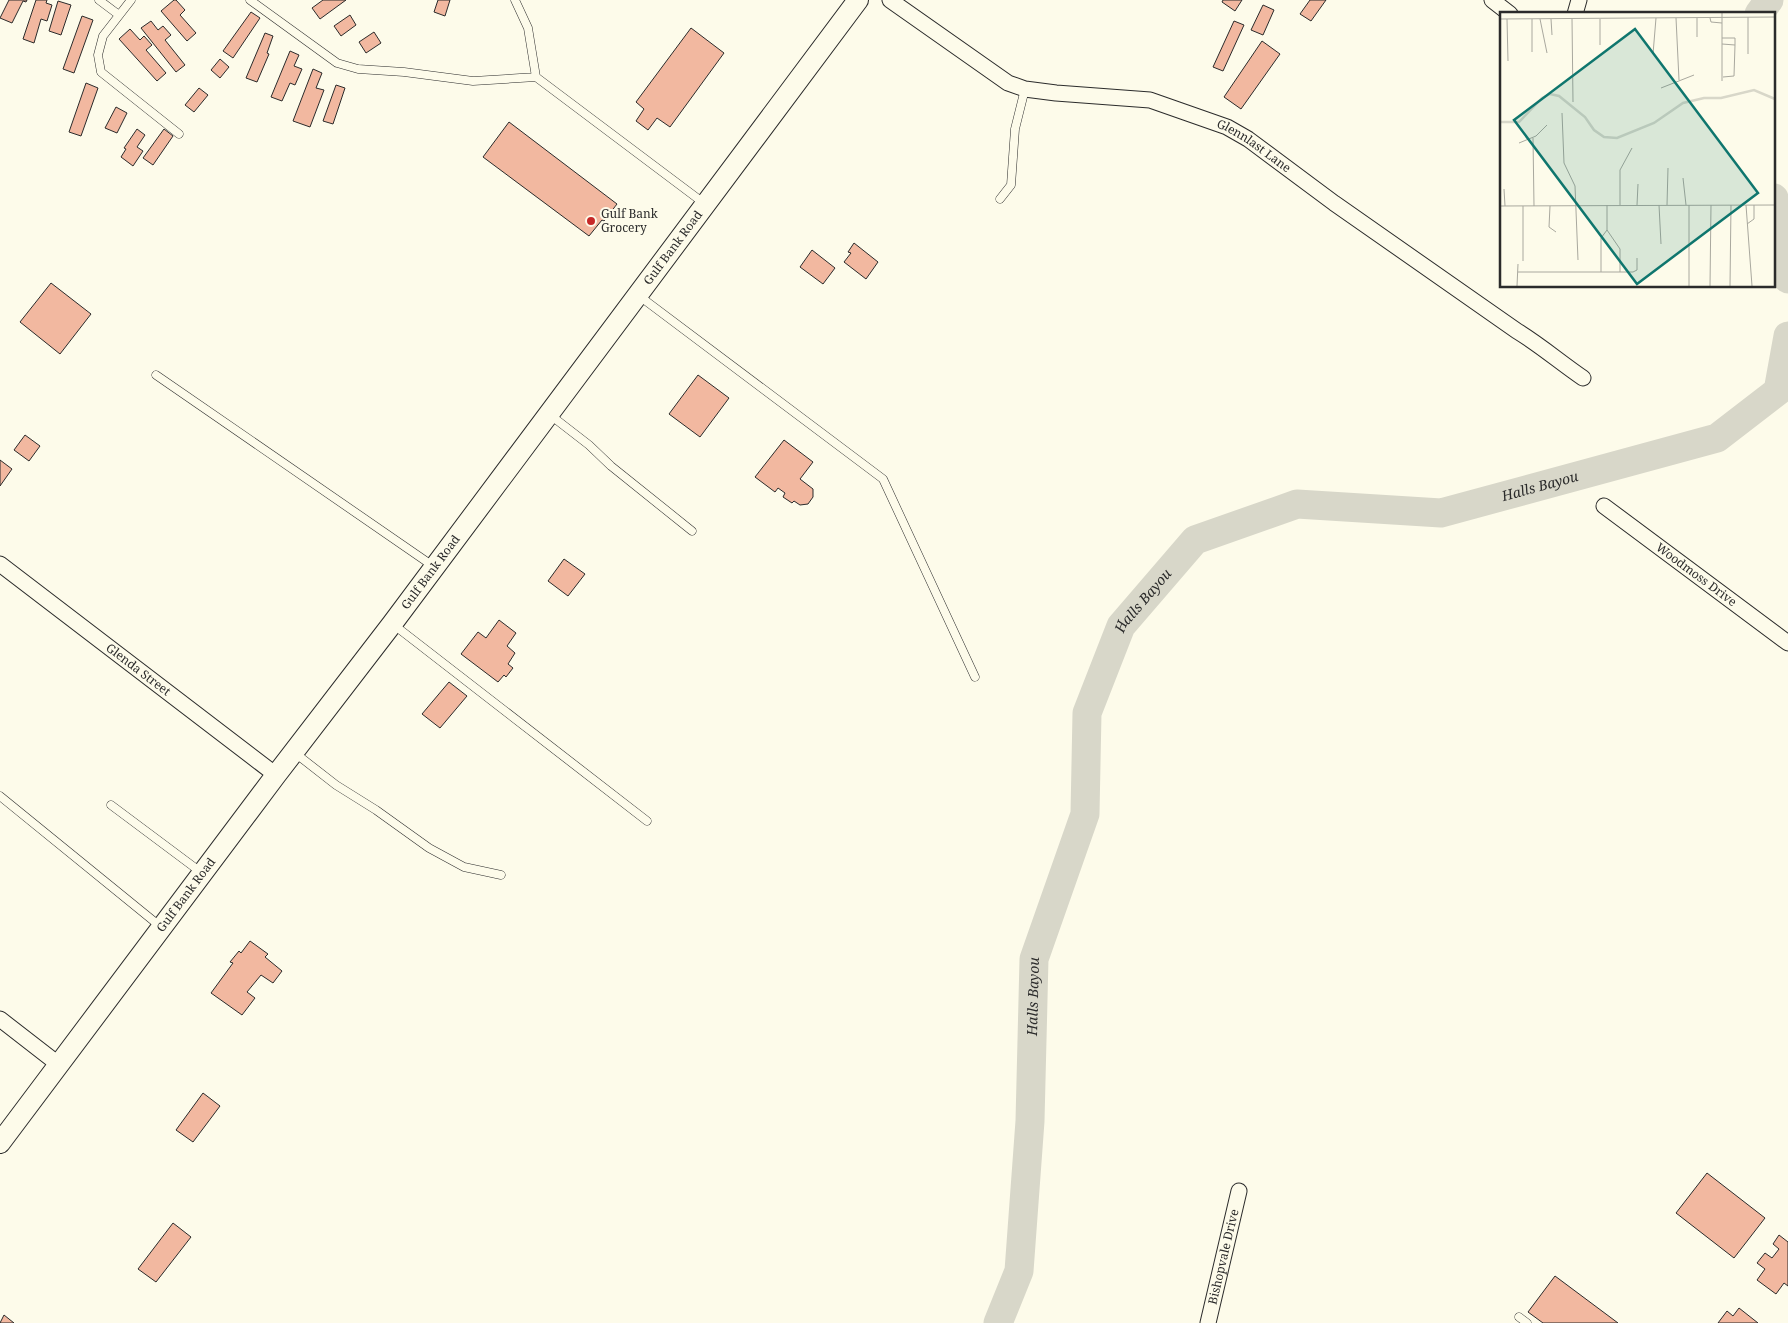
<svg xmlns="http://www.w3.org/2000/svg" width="1788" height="1323" font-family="'Noto Serif',serif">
  <rect width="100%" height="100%" fill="#fdfbea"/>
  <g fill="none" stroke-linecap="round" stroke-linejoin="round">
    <g stroke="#d8d7c9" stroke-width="29">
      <path d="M 1759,14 L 1769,0"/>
      <path d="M 1774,198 L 1788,279"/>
      <path id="s1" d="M 998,1323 L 1019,1271 L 1030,1121 L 1034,959 L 1085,814 L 1087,713 L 1121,626 L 1195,540 L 1297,504 L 1441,513 L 1717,438 L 1778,391 L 1788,336"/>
    </g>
  </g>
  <path fill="#f2b8a0" stroke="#2b2b2b" d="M 9,0 L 27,0 L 26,2 L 23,1 L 12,23 L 0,18 Z
    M 36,0 L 47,0 L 46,3 L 52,5 L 47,21 L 41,19 L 34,43 L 23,39 Z
    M 174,0 L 176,0 L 185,10 L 180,15 L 196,33 L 187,41 L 161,11 Z
    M 323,0 L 346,0 L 320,19 L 312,8 Z
    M 438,0 L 450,0 L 445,16 L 434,12 Z
    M 1223,0 L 1242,0 L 1235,11 L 1222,2 Z
    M 1310,0 L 1326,0 L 1311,21 L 1300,14 Z
    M 58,1 L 71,5 L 61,35 L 49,31 Z
    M 1263,5 L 1274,10 L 1263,35 L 1251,30 Z
    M 251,12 L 260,18 L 233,58 L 223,51 Z
    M 350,15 L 356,25 L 341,36 L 334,26 Z
    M 82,16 L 93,20 L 74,73 L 63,69 Z
    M 151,21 L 158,30 L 163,26 L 171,35 L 165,40 L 185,65 L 176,72 L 141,28 Z
    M 1234,21 L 1244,25 L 1223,71 L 1213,67 Z
    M 691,28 L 724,53 L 670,127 L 657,118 L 648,130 L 636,121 L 644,109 L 636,102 Z
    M 130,29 L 140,40 L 144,36 L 152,45 L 146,50 L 166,73 L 157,81 L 119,39 Z
    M 374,32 L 381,43 L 366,53 L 359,42 Z
    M 265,33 L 273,36 L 267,53 L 269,54 L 257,82 L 246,78 Z
    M 1262,41 L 1280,54 L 1241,109 L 1224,97 Z
    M 290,51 L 299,55 L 294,66 L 302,69 L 295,85 L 290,83 L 282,101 L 271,97 Z
    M 220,59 L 229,67 L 220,78 L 211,70 Z
    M 313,69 L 322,73 L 316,88 L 324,90 L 310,127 L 293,121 Z
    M 86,83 L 98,88 L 81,136 L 69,132 Z
    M 336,85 L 345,88 L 333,124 L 323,121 Z
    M 199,88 L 208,95 L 194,112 L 185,105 Z
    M 116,107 L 127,113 L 117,133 L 105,128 Z
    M 509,122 L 617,204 L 604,221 L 602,220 L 589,236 L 483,157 Z
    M 137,129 L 145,135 L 137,147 L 143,151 L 133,166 L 121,157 L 126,149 L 124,148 Z
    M 164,129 L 173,136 L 153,165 L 143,158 Z
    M 854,243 L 878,262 L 866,279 L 844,262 L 851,253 L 848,252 Z
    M 812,250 L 835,268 L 823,284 L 800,267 Z
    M 51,283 L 91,314 L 60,354 L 20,322 Z
    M 698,375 L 729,398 L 700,437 L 669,414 Z
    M 25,435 L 40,446 L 29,461 L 14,450 Z
    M 784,440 L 813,462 L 800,479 L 813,489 L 813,497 L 808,504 L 800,505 L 794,501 L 792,503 L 783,497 L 785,493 L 778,488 L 775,492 L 755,477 Z
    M 0,460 L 12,469 L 0,486 Z
    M 564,559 L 585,574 L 568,596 L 548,581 Z
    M 499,620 L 516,633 L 507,646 L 515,653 L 508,664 L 513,668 L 506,677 L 504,675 L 498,682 L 461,654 L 478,632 L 486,638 Z
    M 449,682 L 467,696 L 440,728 L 422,714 Z
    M 250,941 L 268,954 L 265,957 L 282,971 L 273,983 L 261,975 L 247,992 L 255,998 L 242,1015 L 211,993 L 233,963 L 230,962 L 239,951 L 241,953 Z
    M 203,1093 L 220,1106 L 193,1142 L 176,1130 Z
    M 1707,1173 L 1765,1218 L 1734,1258 L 1676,1213 Z
    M 173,1223 L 191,1237 L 156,1282 L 138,1269 Z
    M 1779,1235 L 1788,1242 L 1788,1286 L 1784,1283 L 1776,1294 L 1757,1280 L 1765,1269 L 1757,1263 L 1765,1253 L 1772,1258 L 1779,1249 L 1773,1244 Z
    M 1555,1276 L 1618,1323 L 1543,1323 L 1528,1312 Z
    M 1739,1308 L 1758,1323 L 1718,1323 L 1727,1311 L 1733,1316 Z
    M 4,1315 L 14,1323 L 0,1323 Z"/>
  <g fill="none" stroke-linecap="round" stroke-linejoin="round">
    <g stroke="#2b2b2b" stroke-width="9">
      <path id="lane" d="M 99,0 L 119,15
        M 131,0 L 103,36 L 98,55 L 101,72 L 179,134
        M 250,0 L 337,63 L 358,69 L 404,72 L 473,81 L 536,77
        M 515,0 L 528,28 L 536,77 L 705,204
        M 1000,199 L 1011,185 L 1015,129 L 1025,89
        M 638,295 L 883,479 L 975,677
        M 156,375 L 433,566
        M 549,414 L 589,445 L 611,466 L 692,531
        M 394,625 L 647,821
        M 295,753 L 336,785 L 376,810 L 429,848 L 464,867 L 501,875
        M 0,796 L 161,927
        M 111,805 L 202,873
        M 1519,1317 L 1527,1323"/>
    </g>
    <g stroke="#2b2b2b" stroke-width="17">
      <g id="street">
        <path id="s2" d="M 890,0 L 1008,83 L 1025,89 L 1056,93 L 1150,100 L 1227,127 L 1248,139 L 1334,203 L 1517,331 C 1540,345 1561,363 1583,378"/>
        <path d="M 1492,0 L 1510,14"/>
        <path d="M 1575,14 L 1579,0"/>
        <path id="s3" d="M 1604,506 L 1788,643"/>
        <path id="s4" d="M 0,564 L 276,775"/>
        <path d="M 0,1019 L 58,1064"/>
        <path id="s5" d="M 1208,1323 L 1239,1191"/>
      </g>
    </g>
    <g stroke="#2b2b2b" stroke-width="22">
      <g id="secondary">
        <path id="s6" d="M 0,1143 L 276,775 L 392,624 L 858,0"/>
      </g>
    </g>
    <use href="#lane" stroke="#fdfbea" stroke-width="8"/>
    <use href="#street" stroke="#fdfbea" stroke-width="15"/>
    <use href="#secondary" stroke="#fdfbea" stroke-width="20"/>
  </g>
  <circle fill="#c62828" stroke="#fdfbea" stroke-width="2" cx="591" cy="221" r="5"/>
  <g text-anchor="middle" stroke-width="4" stroke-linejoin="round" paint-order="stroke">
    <g font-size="12" fill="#2b2b2b" stroke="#fdfbea">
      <text dy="4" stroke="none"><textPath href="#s2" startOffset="402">Glennlast Lane</textPath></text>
      <text dy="4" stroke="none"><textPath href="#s6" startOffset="1120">Gulf Bank Road</textPath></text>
      <text dy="4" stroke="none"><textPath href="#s6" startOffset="715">Gulf Bank Road</textPath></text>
      <text dy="4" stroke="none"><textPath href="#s3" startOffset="115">Woodmoss Drive</textPath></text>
      <text dy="4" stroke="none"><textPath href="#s4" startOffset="174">Glenda Street</textPath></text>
      <text dy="4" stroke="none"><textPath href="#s6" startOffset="310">Gulf Bank Road</textPath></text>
      <text dy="4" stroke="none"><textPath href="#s5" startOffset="68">Bishopvale Drive</textPath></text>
    </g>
    <g font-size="12" fill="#2b2b2b" stroke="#fdfbea" text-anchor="start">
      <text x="601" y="218">Gulf Bank<tspan x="601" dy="14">Grocery</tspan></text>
    </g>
    <g font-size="14" font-style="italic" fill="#2b2b2b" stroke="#fdfbea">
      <text dy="5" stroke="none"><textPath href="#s1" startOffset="1185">Halls Bayou</textPath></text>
      <text dy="5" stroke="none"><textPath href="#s1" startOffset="750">Halls Bayou</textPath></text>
      <text dy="5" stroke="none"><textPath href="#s1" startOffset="331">Halls Bayou</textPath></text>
    </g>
  </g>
  <g transform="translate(1500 12)">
    <rect width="275" height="275" fill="#fdfbea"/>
    <path fill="none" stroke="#d8d7c9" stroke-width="2.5" d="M 0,110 L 19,110 L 42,86 L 50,82 L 59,84 L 85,105 L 94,118 L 104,125 L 117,126 L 154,111 L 183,91 L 204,86 L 221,86 L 254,78 L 275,87"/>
    <path fill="none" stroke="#a9a89e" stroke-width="1" d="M 176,6 L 179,68M 210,6 L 211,10 L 222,11M 0,7 L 275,5M 7,7 L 8,49M 40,7 L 47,41M 51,7 L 52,23M 72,7 L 73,90M 197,25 L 197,6M 222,26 L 235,26 L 235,33M 222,32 L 235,33 L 234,64 L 223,65M 100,33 L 100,7M 32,40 L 32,7M 153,42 L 156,6M 248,42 L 248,5M 222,69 L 222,1M 161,76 L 194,63M 62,101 L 64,151 L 75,174 L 78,248M 33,126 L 34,194M 19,131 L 36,124 L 47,113M 183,166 L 186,193M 4,177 L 5,194M 120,193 L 120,158 L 132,136M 137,193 L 138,172M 159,193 L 161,232M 167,193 L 168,156M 246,193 L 252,274M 0,194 L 275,193M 23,194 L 23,249M 50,194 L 49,215 L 56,220M 247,212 L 254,207 L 254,193M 107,218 L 120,237 L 120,260M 18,260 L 133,260 L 137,258 L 137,246M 101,260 L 101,226 L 107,218 L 107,193M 17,274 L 18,252M 189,274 L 189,193M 210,274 L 211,193M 230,274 L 231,193"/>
    <path fill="#0f766e" fill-opacity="0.15" stroke="#0f766e" stroke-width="2.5" d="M 135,17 L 258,181 L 137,272 L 14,108 Z"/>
    <rect width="275" height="275" fill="none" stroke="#2b2b2b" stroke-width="2.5"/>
  </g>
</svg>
